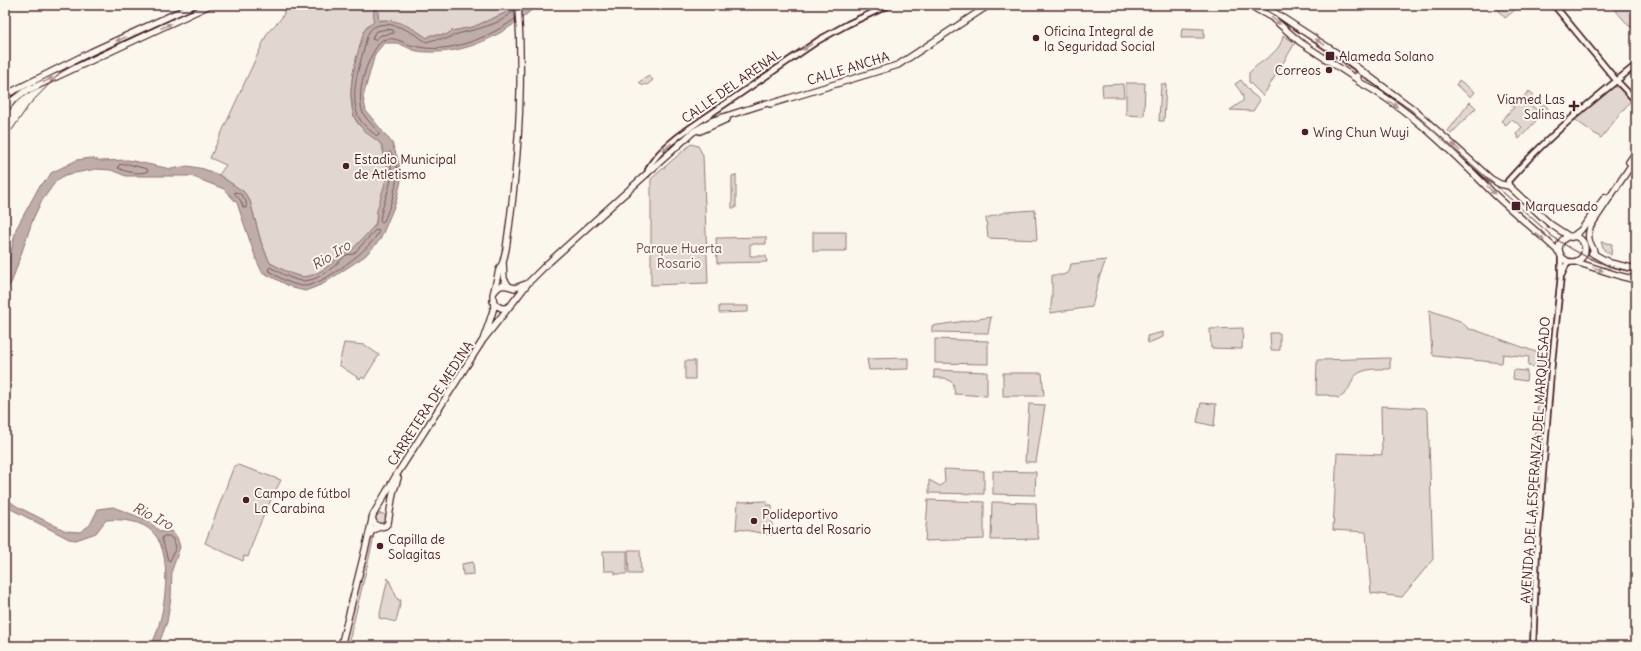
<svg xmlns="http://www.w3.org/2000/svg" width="1641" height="651" font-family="Delius,sans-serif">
  <rect width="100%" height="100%" fill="#fbf7ec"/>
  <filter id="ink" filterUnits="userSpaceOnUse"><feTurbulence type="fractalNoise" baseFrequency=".025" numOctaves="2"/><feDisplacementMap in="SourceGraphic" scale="8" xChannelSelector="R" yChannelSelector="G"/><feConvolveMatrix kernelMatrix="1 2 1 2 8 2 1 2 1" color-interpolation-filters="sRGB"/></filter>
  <g filter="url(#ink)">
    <path fill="#e2d7d0" stroke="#967b7e" d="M 285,5 L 511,5 L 511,8 L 507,12 L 473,27 L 452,31 L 446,35 L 431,35 L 427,38 C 414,28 376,8 365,30 C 362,36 361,45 359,51 C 352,71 348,92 353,114 C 357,128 370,133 379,142 C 383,146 387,162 387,168 C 389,182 381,196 378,209 C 376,214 377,220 375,224 C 371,232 357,244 351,251 L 344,250 C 334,262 316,280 299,276 C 289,274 279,267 270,263 L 261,242 L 250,201 L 244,192 L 219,175 L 226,165 L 210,158 L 267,34 C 275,22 285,21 285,5 Z
      M 1494,5 L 1521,5 L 1505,18 Z
      M 1611,5 L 1636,5 L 1636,28 L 1629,26 Z
      M 1182,28 L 1204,29 L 1204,38 L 1181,38 Z
      M 1283,35 L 1295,43 L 1263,96 L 1249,82 L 1249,73 C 1260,60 1281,54 1283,35 Z
      M 649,76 L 653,80 L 647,85 L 645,84 L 643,86 L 639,82 Z
      M 1241,80 L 1251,93 L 1260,100 L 1253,111 L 1230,110 L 1243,101 C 1244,94 1239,90 1235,84 Z
      M 1459,80 L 1475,92 L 1471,97 L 1456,85 Z
      M 1126,83 L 1145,83 L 1144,116 L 1126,115 Z
      M 1123,84 L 1124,97 L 1103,97 L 1102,85 Z
      M 1161,84 L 1166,84 L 1164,121 L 1159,121 Z
      M 1614,87 L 1618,87 L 1631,100 L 1601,138 L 1574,119 Z
      M 1529,91 L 1534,95 L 1527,102 L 1537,110 L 1544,104 L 1548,108 L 1519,139 L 1516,134 L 1522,127 L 1512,119 L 1506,125 L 1501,121 L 1514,107 L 1504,98 L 1507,95 L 1517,104 Z
      M 1470,102 L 1476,108 L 1451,134 L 1448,131 Z
      M 691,144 L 698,146 L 703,155 L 708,283 L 651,285 L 651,179 Z
      M 736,175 L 736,208 L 732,208 L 732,176 Z
      M 1035,210 L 1037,240 L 988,238 L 986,218 L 1006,212 Z
      M 813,232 L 846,232 L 846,251 L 813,251 Z
      M 766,237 L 766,244 L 750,244 L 750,256 L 766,256 L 767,262 L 717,263 L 716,238 Z
      M 1601,242 L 1612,244 L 1611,255 L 1604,250 Z
      M 1106,260 L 1099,278 L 1092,307 L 1050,313 L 1052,297 L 1052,275 L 1063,275 L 1069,272 L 1071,264 Z
      M 719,306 L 748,306 L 748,312 L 719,313 Z
      M 1429,310 L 1460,321 L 1469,329 L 1475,330 L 1547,356 L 1546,368 L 1528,366 L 1529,357 L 1503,354 L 1502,363 L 1434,356 L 1432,353 Z
      M 991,317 L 988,333 L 932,332 L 932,326 Z
      M 1243,328 L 1242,349 L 1211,348 L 1210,329 Z
      M 1163,332 L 1163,337 L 1148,343 L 1147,336 Z
      M 1270,333 L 1280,333 L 1280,350 L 1271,350 Z
      M 935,339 L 988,341 L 988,364 L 935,363 Z
      M 344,343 L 365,345 L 379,355 L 364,379 L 362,377 L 360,379 L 339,365 Z
      M 908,358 L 908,369 L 869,370 L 867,359 Z
      M 1390,358 L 1390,369 C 1378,369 1358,367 1352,381 C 1349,389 1347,393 1339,398 L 1327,395 L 1316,395 L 1317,360 Z
      M 685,361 L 695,361 L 695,379 L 685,379 Z
      M 934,370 L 987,372 L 987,396 L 955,394 L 953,383 L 945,378 L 934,378 Z
      M 1514,370 L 1527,371 L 1526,381 L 1513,379 Z
      M 1003,373 L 1042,373 L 1044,396 L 1003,396 Z
      M 1539,394 L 1545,395 L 1541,442 L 1534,441 Z
      M 1201,403 L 1216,404 L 1214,426 L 1197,422 Z
      M 1029,404 L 1045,405 L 1036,462 L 1025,462 Z
      M 1381,406 L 1425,408 L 1428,413 L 1433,559 L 1402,597 L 1371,593 L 1366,532 L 1333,530 L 1337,453 L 1382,455 Z
      M 238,465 L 281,480 C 268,505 256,530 248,557 L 244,556 L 243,561 L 205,543 L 234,466 Z
      M 944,469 L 984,471 L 984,494 L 929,493 L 929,480 L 940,486 L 945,482 Z
      M 993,471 L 1036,472 L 1035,495 L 993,494 Z
      M 928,500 L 984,502 L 984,539 L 925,541 Z
      M 767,501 L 767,505 L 772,505 L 772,535 L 739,529 L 736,530 L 738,502 Z
      M 992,502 L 1036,503 L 1037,530 L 1039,539 L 991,540 Z
      M375.5 519a5.5 5.5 0 1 1 11 0a5.5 5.5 0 1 1-11 0Z
      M 374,537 L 348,646 L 343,646 L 370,542 Z
      M 628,550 L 640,550 L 641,574 L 629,574 Z
      M 603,551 L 627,551 L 627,574 L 615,574 L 615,571 L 604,571 Z
      M 473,562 L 474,574 L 463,575 L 462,564 Z
      M 388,578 L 398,600 L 401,600 L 396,622 L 379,618 Z"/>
    <path fill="#bfadaa" stroke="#907477" d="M 513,5 L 537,5 C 510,31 471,53 432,52 C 426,52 417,52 411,49 C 406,47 401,44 397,43 C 393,43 388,43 384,43 L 375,54 L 363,97 L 366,111 L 392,143 L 399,162 L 401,181 L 396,202 L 380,240 L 365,256 L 323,284 L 313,288 L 305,291 L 293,288 L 262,272 L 256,259 L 237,203 L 224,189 L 191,176 L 126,176 L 111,170 L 96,169 L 65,175 L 56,181 L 41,202 L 33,219 L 12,281 L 5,293 L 5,280 L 16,229 L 39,187 L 48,178 L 51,173 L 77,160 L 91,158 L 101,161 L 128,160 L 171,169 L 188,166 L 204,169 L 219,175 L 244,192 L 250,201 L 261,242 L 270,263 C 279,267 289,274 299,276 C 316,280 334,262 344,250 L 351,251 L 376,224 L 377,210 L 387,176 L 387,167 L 382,146 L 379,142 L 365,132 L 356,120 L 354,115 L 351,95 L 352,81 L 356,59 L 364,31 L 369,25 L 373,23 L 374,8 L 375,8 L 378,12 L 379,21 C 395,17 415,29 427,38 L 431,35 L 446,35 L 452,31 L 473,27 L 507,12 Z
      M 5,498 L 18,507 L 66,531 L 80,532 L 90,525 L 98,509 L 113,507 L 147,520 L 161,532 L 171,531 L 177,537 L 180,547 L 172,570 L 171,598 L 167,622 L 158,646 L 151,646 C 165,620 177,547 148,528 C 136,520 120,519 106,520 L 96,533 L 76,540 L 69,539 L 5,506 Z"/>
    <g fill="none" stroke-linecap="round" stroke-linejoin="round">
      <path stroke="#79585e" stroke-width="1" d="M 514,10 C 501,26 474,29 454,35 C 451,36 449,38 446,39 C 439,39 434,39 427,42 C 422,40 419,36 414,34 C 404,28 388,21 376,26 C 367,29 366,41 364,49 C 358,70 351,91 357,113 C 360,123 369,130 377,136 L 379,135 L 379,133 C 374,126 364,118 362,110 C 356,90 368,55 382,40 C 397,36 401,43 414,46 C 448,55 488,38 515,19
        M 387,29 L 393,30 L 394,33 L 381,35 L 375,40 L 372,39 L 375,32 Z
        M 390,152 C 406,167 391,204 384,221 L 382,222 L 380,220 C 382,202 394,184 391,167 C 391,163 389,159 388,154 Z
        M 128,164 L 147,169 L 148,171 C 140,175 125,172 118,168 L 119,165 Z
        M 235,192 C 242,193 248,201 246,208 L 243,207 L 241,201 L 235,194 Z
        M 376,230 L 379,231 C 374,247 320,287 304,286 C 293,286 277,277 268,270 L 270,267 C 279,272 287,277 297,280 C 315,285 334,267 346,255 L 353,254 Z
        M 164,536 L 169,536 L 173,539 L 176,547 L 170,561 L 168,560 L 162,539 Z"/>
      <g stroke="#4a1f2b" stroke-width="8">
        <path id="minor" d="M 1554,5 L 1616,80 L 1636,101
          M 647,174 C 650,155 685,131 700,121 L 819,40 L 848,24 L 889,5
          M 1509,186 L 1508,181 C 1546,138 1591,101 1636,65
          M 1562,274 L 1566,265 L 1570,262
          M 1533,646 L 1537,547 L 1551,372 L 1561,275 L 1561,256"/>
      </g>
      <g stroke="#4a1f2b" stroke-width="8">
        <path id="major" d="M 1249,5 L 1271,17 L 1300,42 L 1358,80
          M 1263,5 L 1343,57 L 1413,109 L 1491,179 L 1500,184 L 1509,186 L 1550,224 L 1570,237
          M 1363,73 L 1360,73 L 1357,76 L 1359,82 C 1409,108 1452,152 1492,192 C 1514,213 1538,232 1560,253
          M 5,95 L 91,52 L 194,5
          M 5,110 L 13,100 L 24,92 L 210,5
          M 700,131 L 727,119
          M 1629,162 L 1636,152
          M1559 249a13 13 0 1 1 26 0a13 13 0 1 1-26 0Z
          M 1572,237 L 1581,230 L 1605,197
          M 1592,253 L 1610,263 L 1636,269
          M 1595,255 C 1592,242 1586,244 1590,227 L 1636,158
          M 503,262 L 504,279 L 508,285
          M 1576,262 L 1620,276 L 1636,280
          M 495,291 C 501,282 507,286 515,288 L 526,284
          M 493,301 L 496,305 L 501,308 L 506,308 L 511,305 L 528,283 L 547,264 L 693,132 L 714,120 L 767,103 L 770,104 L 898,65 L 989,5
          M 483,340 L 491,317 L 494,307 L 493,295 L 499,270 L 503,262 L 506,249 C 518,168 524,87 518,5
          M 372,518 L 374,523 L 379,527 L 385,526 L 388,523 L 393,493 L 398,478
          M 368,538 L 373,515 L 397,474 L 483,340 L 509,307
          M 341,646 L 368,538 L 372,531 L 379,527"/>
      </g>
      <use href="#minor" stroke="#fbf7ec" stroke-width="4.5"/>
      <use href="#major" stroke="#fbf7ec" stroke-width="5.5"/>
      <path stroke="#4a1f2b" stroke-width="1" d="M 1257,5 L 1274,15 L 1411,110 L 1552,236 C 1578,255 1605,267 1636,273
        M 12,130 L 29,105 L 60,73 L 81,61 L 203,5"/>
    </g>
    <defs><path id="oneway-solid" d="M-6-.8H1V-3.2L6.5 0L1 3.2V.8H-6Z"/></defs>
    <g fill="#ab9695">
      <use href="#oneway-solid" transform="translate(1276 21) rotate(36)"/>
      <use href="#oneway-solid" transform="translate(166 26) rotate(-25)"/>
      <use href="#oneway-solid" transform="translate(121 39) rotate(155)"/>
      <use href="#oneway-solid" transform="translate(1320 42) rotate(-147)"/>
      <use href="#oneway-solid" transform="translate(807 47) rotate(148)"/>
      <use href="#oneway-solid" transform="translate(48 80) rotate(-27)"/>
      <use href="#oneway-solid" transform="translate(1393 104) rotate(35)"/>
      <use href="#oneway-solid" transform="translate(667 147) rotate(138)"/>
      <use href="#oneway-solid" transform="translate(1456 147) rotate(-138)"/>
      <use href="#oneway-solid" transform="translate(1491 190) rotate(46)"/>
      <use href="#oneway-solid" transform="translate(1540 237) rotate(41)"/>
      <use href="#oneway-solid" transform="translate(1598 269) rotate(20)"/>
    </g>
  </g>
  <g fill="#4a1f2b" stroke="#fbf7ec" stroke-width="1.5">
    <circle cx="1036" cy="38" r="4"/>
    <rect x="1325" y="51" width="10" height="10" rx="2"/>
    <circle cx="1329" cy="70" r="4"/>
    <path d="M1572 100h4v4h4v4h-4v4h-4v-4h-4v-4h4z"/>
    <circle cx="1305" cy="132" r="4"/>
    <circle cx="346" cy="166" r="4"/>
    <rect x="1511" y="201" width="10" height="10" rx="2"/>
    <circle cx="246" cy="500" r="4"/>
    <circle cx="754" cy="521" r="4"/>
    <circle cx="380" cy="546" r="4"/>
  </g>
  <g text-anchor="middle" stroke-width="4" stroke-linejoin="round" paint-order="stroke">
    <g font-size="13" fill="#4a1f2b" stroke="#fbf7ec" text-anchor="start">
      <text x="1044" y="36">Oficina Integral de<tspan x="1044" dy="15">la Seguridad Social</tspan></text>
      <text x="1339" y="61">Alameda Solano</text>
      <text x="1321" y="75" text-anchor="end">Correos</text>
      <text x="1565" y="104" text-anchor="end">Viamed Las<tspan x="1565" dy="15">Salinas</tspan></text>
      <text x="1313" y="137">Wing Chun Wuyi</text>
      <text x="354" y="164">Estadio Municipal<tspan x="354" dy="15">de Atletismo</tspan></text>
      <text x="1525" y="211">Marquesado</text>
      <text x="254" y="498">Campo de fútbol<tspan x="254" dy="15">La Carabina</tspan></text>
      <text x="762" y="519">Polideportivo<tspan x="762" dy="15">Huerta del Rosario</tspan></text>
      <text x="388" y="544">Capilla de<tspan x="388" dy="15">Solagitas</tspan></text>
    </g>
    <g font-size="13" fill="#4a1f2b" stroke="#fbf7ec">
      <text transform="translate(848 68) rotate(-17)" y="5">CALLE ANCHA</text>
      <text transform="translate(731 86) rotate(-35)" y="5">CALLE DEL ARENAL</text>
      <text transform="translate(430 403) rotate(-57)" y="5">CARRETERA DE MEDINA</text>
      <text transform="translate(1535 460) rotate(-86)" y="5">AVENIDA DE LA ESPERANZA DEL MARQUESADO</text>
    </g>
    <g font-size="13" fill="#704d54" stroke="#fbf7ec">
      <text x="679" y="253">Parque Huerta<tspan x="679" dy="15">Rosario</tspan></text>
    </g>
    <g font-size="14" font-style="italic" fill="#6d4a51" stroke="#fbf7ec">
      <text transform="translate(331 255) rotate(-32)" y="5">Rio Iro</text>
      <text transform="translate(153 516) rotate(27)" y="5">Rio Iro</text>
    </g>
  </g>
  <rect width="1641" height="651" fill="none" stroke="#fbf7ec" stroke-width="20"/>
  <rect x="10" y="10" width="1621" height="631" fill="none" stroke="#4a1f2b" stroke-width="1.5" filter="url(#ink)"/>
</svg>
